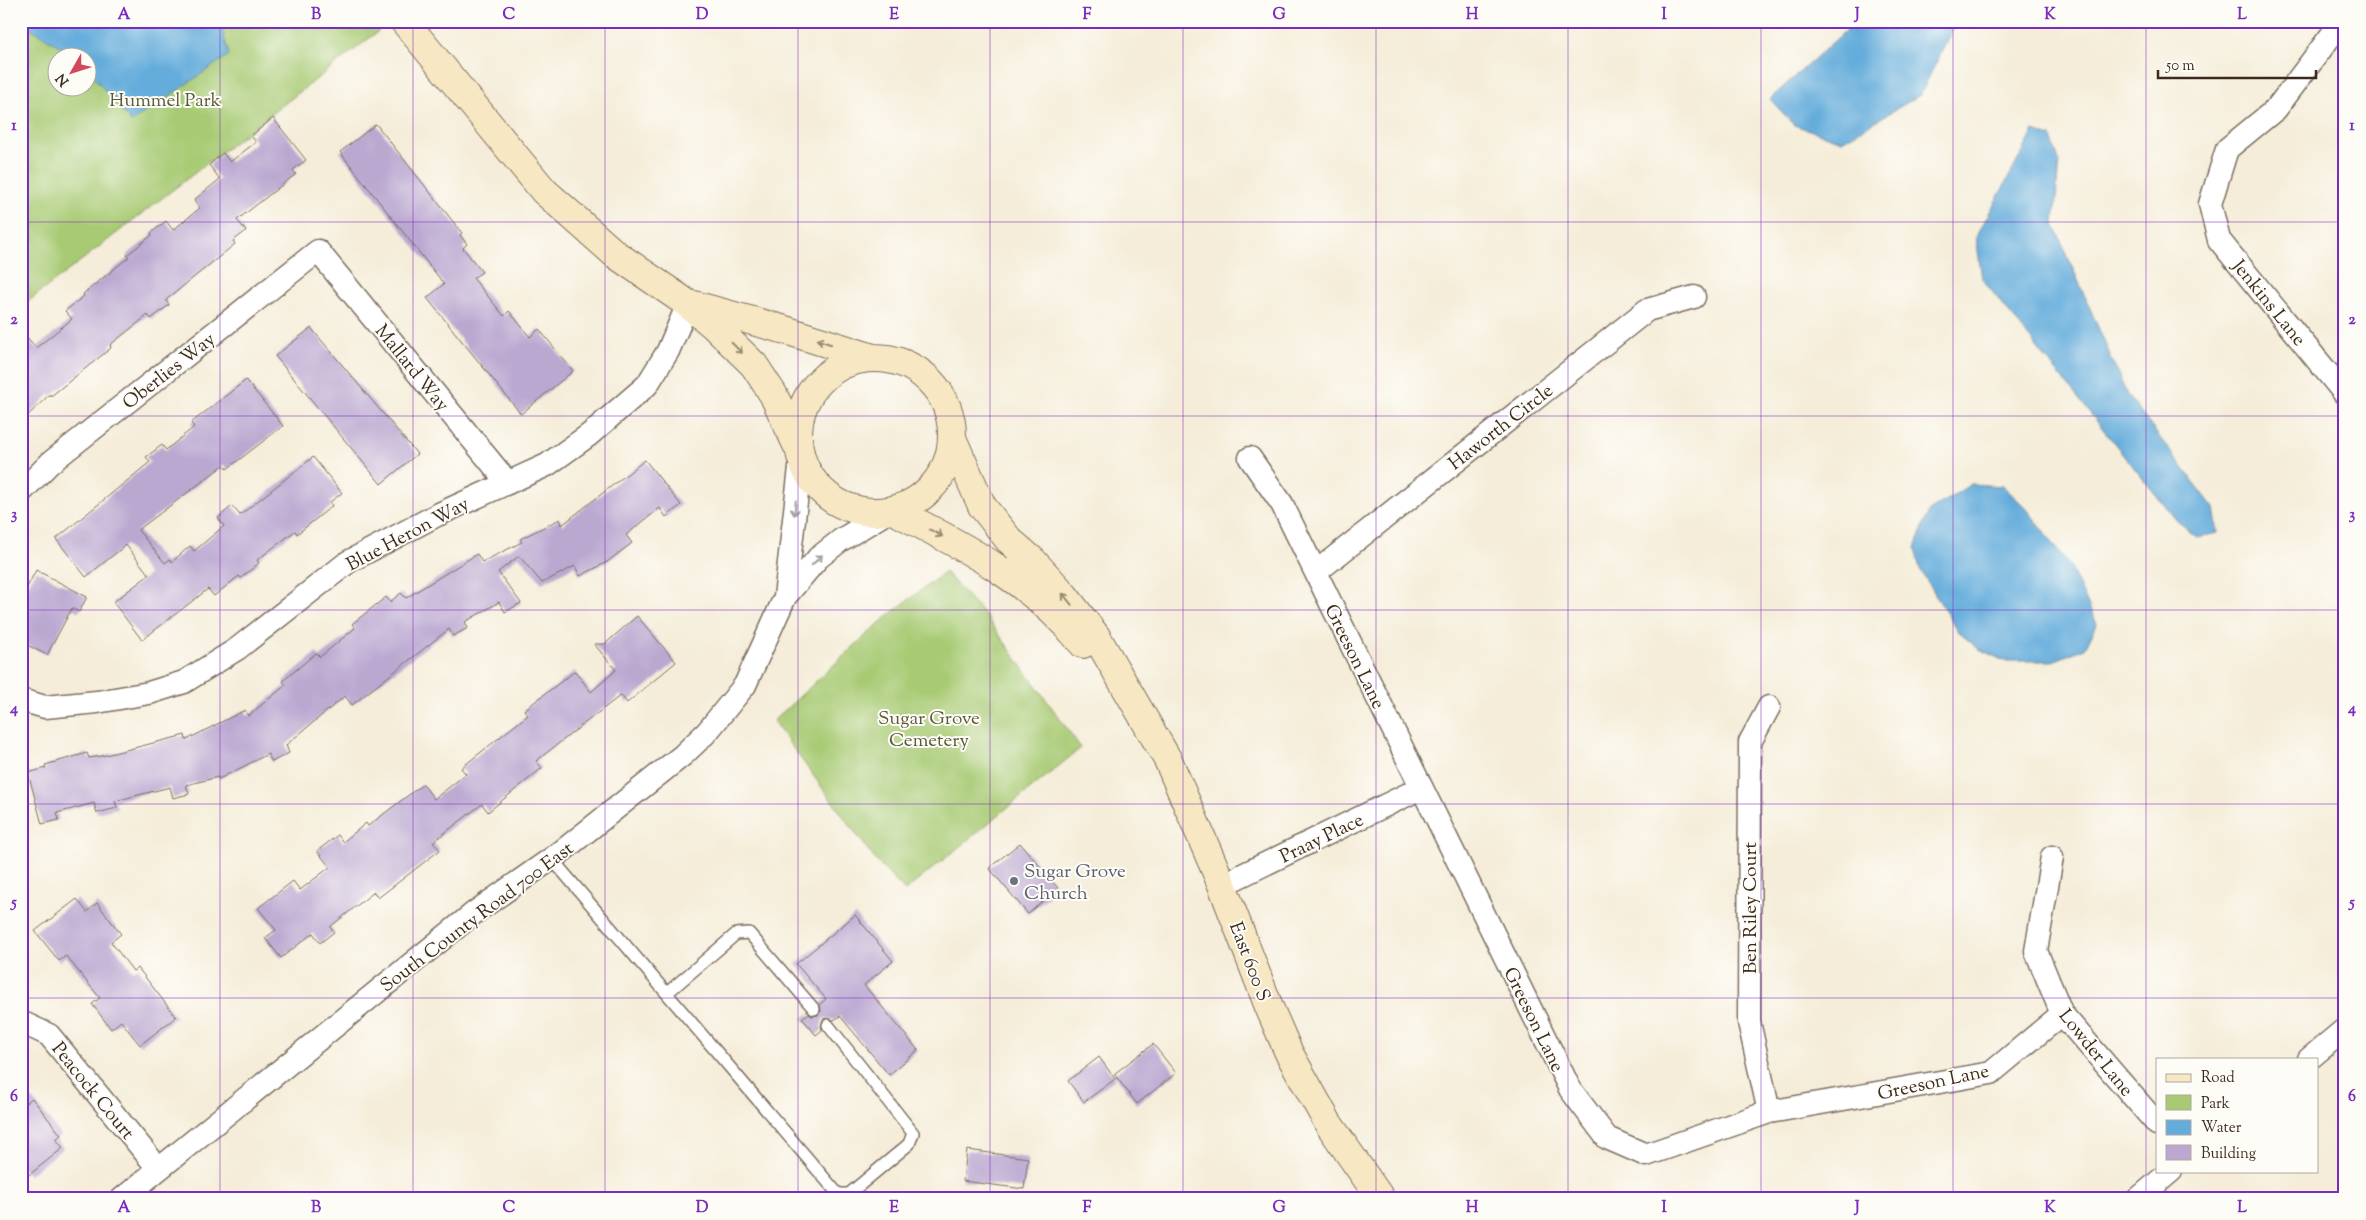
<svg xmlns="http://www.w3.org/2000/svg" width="2366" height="1220" font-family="'Sorts Mill Goudy',serif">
  <rect width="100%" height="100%" fill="#fdfcf7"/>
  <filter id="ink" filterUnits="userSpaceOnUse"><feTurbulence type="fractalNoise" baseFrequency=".02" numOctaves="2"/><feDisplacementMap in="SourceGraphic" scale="10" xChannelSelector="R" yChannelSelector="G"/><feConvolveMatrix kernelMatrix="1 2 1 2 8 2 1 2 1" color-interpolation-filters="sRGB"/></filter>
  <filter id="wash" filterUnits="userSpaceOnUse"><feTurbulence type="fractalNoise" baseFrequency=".0096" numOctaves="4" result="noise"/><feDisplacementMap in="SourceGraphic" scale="20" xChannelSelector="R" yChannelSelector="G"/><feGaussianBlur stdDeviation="1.12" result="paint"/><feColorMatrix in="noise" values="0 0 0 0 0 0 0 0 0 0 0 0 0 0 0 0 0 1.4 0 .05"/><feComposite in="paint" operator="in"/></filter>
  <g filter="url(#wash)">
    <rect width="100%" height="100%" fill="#f5edd9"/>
    <path fill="#a7ca73" stroke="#717a48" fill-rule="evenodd" d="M 21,21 L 372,21 L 380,30 L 21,307 ZM 58,58 L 88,58 L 88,88 L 58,88 Z
      M 945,572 L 985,615 L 1081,748 L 905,891 L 877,862 L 773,721 L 886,617 Z"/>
    <path fill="#64acdb" stroke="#506b7c" d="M 21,21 L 220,21 L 229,55 L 131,122 L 88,70 L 88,58 L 77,57 L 25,25 L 21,29 Z
      M 1856,21 L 1957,21 L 1920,95 L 1842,141 L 1794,125 L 1770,99 Z
      M 2034,131 L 2051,137 L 2059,161 L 2054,224 L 2127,395 L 2214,508 L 2218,533 L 2198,537 L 2177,521 L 1982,279 L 1976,237 Z
      M 1971,484 L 2003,486 L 2027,509 L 2070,566 L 2097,624 L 2085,648 L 2053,661 L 2004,661 L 1979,649 L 1958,632 L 1920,569 L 1915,548 L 1929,511 Z"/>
    <g id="blocks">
      <path fill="#bba8d1" d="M 273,118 L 306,160 L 293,170 L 296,174 L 237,220 L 246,231 L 233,241 L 235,244 L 166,300 L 169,305 L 151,319 L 148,315 L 110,345 L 111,348 L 51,396 L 50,394 L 21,422 L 21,330 L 36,348 L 72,319 L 65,311 L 84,296 L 83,294 L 129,257 L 127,255 L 152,235 L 151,233 L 166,221 L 173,230 L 200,208 L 194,200 L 220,179 L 209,165 L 223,153 L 230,162 L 256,142 L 251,136 Z
        M 376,124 L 462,233 L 460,235 L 467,244 L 463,248 L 482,272 L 473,278 L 504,316 L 509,311 L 530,337 L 539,329 L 573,371 L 521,414 L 427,298 L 444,284 L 340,152 Z
        M 311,328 L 417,454 L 381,484 L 275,356 Z
        M 246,380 L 283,426 L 227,469 L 224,465 L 138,530 L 165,563 L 170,559 L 172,562 L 190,546 L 194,551 L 224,526 L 218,518 L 232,506 L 240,515 L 313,457 L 342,493 L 330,502 L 332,506 L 297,534 L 295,531 L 257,560 L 259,563 L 241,578 L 239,576 L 214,596 L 208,589 L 142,640 L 113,602 L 149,575 L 126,545 L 86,577 L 56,539 L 150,462 L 146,457 L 162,445 L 166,450 L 194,427 L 191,423 Z
        M 645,460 L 681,505 L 666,517 L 660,508 L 626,535 L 632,543 L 607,562 L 580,576 L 575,566 L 542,583 L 519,556 L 498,572 L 521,603 L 505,612 L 499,602 L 465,622 L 468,628 L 453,636 L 449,629 L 352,705 L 345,696 L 286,745 L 289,753 L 272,762 L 268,754 L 219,779 L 218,777 L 186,785 L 189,794 L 173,798 L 170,787 L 115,801 L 117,808 L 97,813 L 94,803 L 57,813 L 59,820 L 42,824 L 28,773 L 46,768 L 45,765 L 87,753 L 89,758 L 102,756 L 185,735 L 186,740 L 245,710 L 248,716 L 286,685 L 283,681 L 316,653 L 320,657 L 355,628 L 352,624 L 386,597 L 390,602 L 401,593 L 406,598 L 477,554 L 482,562 L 522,542 L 520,539 L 560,519 L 562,525 Z
        M 36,570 L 87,597 L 79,612 L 72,608 L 47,655 L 21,642 L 21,599 Z
        M 637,616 L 676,662 L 627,703 L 621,695 L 536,761 L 542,768 L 488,812 L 482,804 L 433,842 L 440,850 L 378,898 L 374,892 L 330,927 L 334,932 L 320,943 L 313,933 L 281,958 L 265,938 L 276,930 L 258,908 L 293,881 L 300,890 L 330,867 L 317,851 L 338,835 L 343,842 L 366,823 L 368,826 L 423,784 L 434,799 L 466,774 L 461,768 L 528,715 L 524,710 L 575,671 L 591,692 L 616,670 L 594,644 L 605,644 Z
        M 1020,843 L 1058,888 L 1028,914 L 989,868 Z
        M 77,899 L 87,912 L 97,903 L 121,934 L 111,942 L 133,971 L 138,968 L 176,1017 L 140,1045 L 121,1021 L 111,1029 L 92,1004 L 100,998 L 66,956 L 59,961 L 35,931 Z
        M 855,915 L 893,961 L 864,985 L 918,1050 L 889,1075 L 840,1016 L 834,1020 L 827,1018 L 823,1019 L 821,1026 L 822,1030 L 816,1035 L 802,1018 L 808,1014 L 812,1016 L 818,1015 L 821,1011 L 820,1004 L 826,999 L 796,964 Z
        M 1153,1044 L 1176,1073 L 1137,1104 L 1114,1074 Z
        M 1099,1057 L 1115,1079 L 1084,1102 L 1068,1081 Z
        M 32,1098 L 61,1135 L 56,1139 L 63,1148 L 29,1175 L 21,1166 L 21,1107 Z
        M 967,1150 L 1028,1158 L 1024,1189 L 963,1181 Z"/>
    </g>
  </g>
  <g filter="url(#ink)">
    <use href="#blocks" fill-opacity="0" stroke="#7c6e5f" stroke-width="1"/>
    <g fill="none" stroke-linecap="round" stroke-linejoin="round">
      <g stroke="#7c6e5f" stroke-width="14">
        <path id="lane" d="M 552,859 L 838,1194 L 849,1194 L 909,1144 L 913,1133 L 828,1025
          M 667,993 L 736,934 L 749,933 L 814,1009"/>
      </g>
      <g stroke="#7c6e5f" stroke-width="25">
        <path id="street" d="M 2342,21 L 2276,109 L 2227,149 L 2210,204 L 2219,240 L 2345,394
          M 1250,458 L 1282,504 L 1570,1089 L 1607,1138 L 1646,1155 L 1769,1112 L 1991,1073 L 2062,1014
          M 21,492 L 50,463 L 318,251 L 508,483
          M 1316,572 L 1647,310 L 1694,297
          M 785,597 L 801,459
          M 21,700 L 45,707 L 97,702 L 149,693 L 184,682 L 237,649 L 348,562 L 437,515 L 547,465 L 589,435 L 647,385 L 668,351 L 688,304
          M 1769,707 L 1750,742 L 1749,1022 L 1769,1112
          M 2052,857 L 2036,951 L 2062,1014 L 2157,1124
          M 1222,885 L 1421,788
          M 21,1022 L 49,1035 L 158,1168
          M 2309,1059 L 2345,1029
          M 122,1199 L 474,913 L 561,852 L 683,755 L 707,732 L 745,685 L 785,597 L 818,558 L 841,540 L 889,511
          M 2138,1199 L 2171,1171"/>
      </g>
      <g stroke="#7c6e5f" stroke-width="30">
        <path id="secondary" d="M 404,21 L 544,191 L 615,254 L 688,304 L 713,325 L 754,365 L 773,394 L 798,447
          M 694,305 L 782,329 L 870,357
          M798 435a77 77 0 1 1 154 0a77 77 0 1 1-154 0Z
          M 952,438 L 982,506 L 1009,540 L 1033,561 L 1064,595 L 1096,636 L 1168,760 L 1222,885 L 1269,1007 L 1289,1053 L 1328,1123 L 1381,1199
          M 893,510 C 966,548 1029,579 1083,644"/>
      </g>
      <use href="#lane" stroke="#fff" stroke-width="11"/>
      <use href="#street" stroke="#fff" stroke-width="22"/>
      <use href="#secondary" stroke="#f7e8c3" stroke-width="28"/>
    </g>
    <defs><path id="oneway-shaft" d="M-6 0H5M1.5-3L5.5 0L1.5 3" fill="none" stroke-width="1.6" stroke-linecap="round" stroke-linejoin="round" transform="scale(1.25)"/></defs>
    <g stroke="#998970">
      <use href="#oneway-shaft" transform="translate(824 342) rotate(-162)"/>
      <use href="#oneway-shaft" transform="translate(737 348) rotate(45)"/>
      <use href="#oneway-shaft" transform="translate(936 533) rotate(28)"/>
      <use href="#oneway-shaft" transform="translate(1067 599) rotate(-129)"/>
    </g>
    <g stroke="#a79f9a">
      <use href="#oneway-shaft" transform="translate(795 508) rotate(96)"/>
      <use href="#oneway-shaft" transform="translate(817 560) rotate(-45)"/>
    </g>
  </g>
  <path fill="none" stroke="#7b2cbf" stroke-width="1" stroke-opacity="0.55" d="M 220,21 L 220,1199M 413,21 L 413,1199M 605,21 L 605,1199M 798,21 L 798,1199M 990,21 L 990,1199M 1183,21 L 1183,1199M 1376,21 L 1376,1199M 1568,21 L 1568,1199M 1761,21 L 1761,1199M 1953,21 L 1953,1199M 2146,21 L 2146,1199M 21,222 L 2345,222M 21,416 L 2345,416M 21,610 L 2345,610M 21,804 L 2345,804M 21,998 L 2345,998"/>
  <circle fill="#6b7280" stroke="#fdfcf7" stroke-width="2" cx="1014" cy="881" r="5"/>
  <g text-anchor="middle" stroke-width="4" stroke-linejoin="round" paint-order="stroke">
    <g font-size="19" fill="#5b5a38" stroke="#fdfcf7">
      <text x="165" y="106">Hummel Park</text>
      <text x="929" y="724">Sugar Grove<tspan x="929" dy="22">Cemetery</tspan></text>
    </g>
    <g font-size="19" fill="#3b2a1e" stroke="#fdfcf7">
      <text transform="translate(2270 302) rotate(51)" y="7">Jenkins Lane</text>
      <text transform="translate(413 367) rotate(51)" y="7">Mallard Way</text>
      <text transform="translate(168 370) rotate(-38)" y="7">Oberlies Way</text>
      <text transform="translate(1500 426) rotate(-38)" y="7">Haworth Circle</text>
      <text transform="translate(407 533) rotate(-28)" y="7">Blue Heron Way</text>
      <text transform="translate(1356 656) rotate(64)" y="7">Greeson Lane</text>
      <text transform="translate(1321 837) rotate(-26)" y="7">Praay Place</text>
      <text transform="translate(1749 908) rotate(-90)" y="7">Ben Riley Court</text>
      <text transform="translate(476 916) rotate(-37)" y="7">South County Road 700 East</text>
      <text transform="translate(1251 961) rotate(69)" y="7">East 600 S</text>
      <text transform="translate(1535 1019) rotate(64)" y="7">Greeson Lane</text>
      <text transform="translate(2097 1052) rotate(51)" y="7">Lowder Lane</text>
      <text transform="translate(1933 1081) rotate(-12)" y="7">Greeson Lane</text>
      <text transform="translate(94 1090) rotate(51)" y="7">Peacock Court</text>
    </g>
    <g font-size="19" fill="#5b616d" stroke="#fdfcf7" text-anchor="start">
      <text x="1024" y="877">Sugar Grove<tspan x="1024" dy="22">Church</tspan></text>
    </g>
  </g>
  <rect width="2366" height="1220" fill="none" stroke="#fdfcf7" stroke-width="55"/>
  <rect x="2156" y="1058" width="162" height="115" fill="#fdfcf7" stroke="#afa8a0"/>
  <rect x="2166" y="1074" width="25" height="8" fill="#f7e8c3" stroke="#afa8a0"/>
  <text x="2201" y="1082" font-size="15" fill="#3b2a1e">Road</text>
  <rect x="2166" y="1095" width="25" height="15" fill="#a7ca73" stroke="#afa8a0"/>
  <text x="2201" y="1108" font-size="15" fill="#3b2a1e">Park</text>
  <rect x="2166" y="1120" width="25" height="15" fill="#64acdb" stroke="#afa8a0"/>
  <text x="2201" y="1132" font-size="15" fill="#3b2a1e">Water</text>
  <rect x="2166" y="1145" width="25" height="15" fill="#bba8d1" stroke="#afa8a0"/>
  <text x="2201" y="1158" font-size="15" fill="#3b2a1e">Building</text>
  <g transform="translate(72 72) rotate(231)"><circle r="24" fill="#fdfcf7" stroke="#afa8a0"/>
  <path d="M0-4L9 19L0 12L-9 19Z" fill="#d1495b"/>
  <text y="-8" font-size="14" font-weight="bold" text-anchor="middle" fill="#3b2a1e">N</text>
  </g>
  <path d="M2158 70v8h158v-8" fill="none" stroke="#3b2a1e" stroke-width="2.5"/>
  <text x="2166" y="70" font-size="15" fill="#3b2a1e" stroke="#fdfcf7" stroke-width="4" paint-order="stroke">50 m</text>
  <rect x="28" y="28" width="2310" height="1164" fill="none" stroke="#7b2cbf" stroke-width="2"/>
  <g font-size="16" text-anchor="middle" font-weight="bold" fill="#7b2cbf">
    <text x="124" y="19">A</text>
    <text x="316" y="19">B</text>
    <text x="509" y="19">C</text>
    <text x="702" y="19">D</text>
    <text x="894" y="19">E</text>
    <text x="1087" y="19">F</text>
    <text x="1279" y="19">G</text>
    <text x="1472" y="19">H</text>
    <text x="1664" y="19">I</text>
    <text x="1857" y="19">J</text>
    <text x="2050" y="19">K</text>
    <text x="2242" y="19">L</text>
    <text x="14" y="130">1</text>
    <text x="2352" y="130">1</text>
    <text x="14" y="324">2</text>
    <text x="2352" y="324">2</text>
    <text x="14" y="519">3</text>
    <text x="2352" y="519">3</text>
    <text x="14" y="713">4</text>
    <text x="2352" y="713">4</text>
    <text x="14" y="907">5</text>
    <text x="2352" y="907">5</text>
    <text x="14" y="1101">6</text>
    <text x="2352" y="1101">6</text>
    <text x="124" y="1212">A</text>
    <text x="316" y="1212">B</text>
    <text x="509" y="1212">C</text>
    <text x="702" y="1212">D</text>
    <text x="894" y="1212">E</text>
    <text x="1087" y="1212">F</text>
    <text x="1279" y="1212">G</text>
    <text x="1472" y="1212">H</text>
    <text x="1664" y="1212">I</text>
    <text x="1857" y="1212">J</text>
    <text x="2050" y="1212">K</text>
    <text x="2242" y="1212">L</text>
  </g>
</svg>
